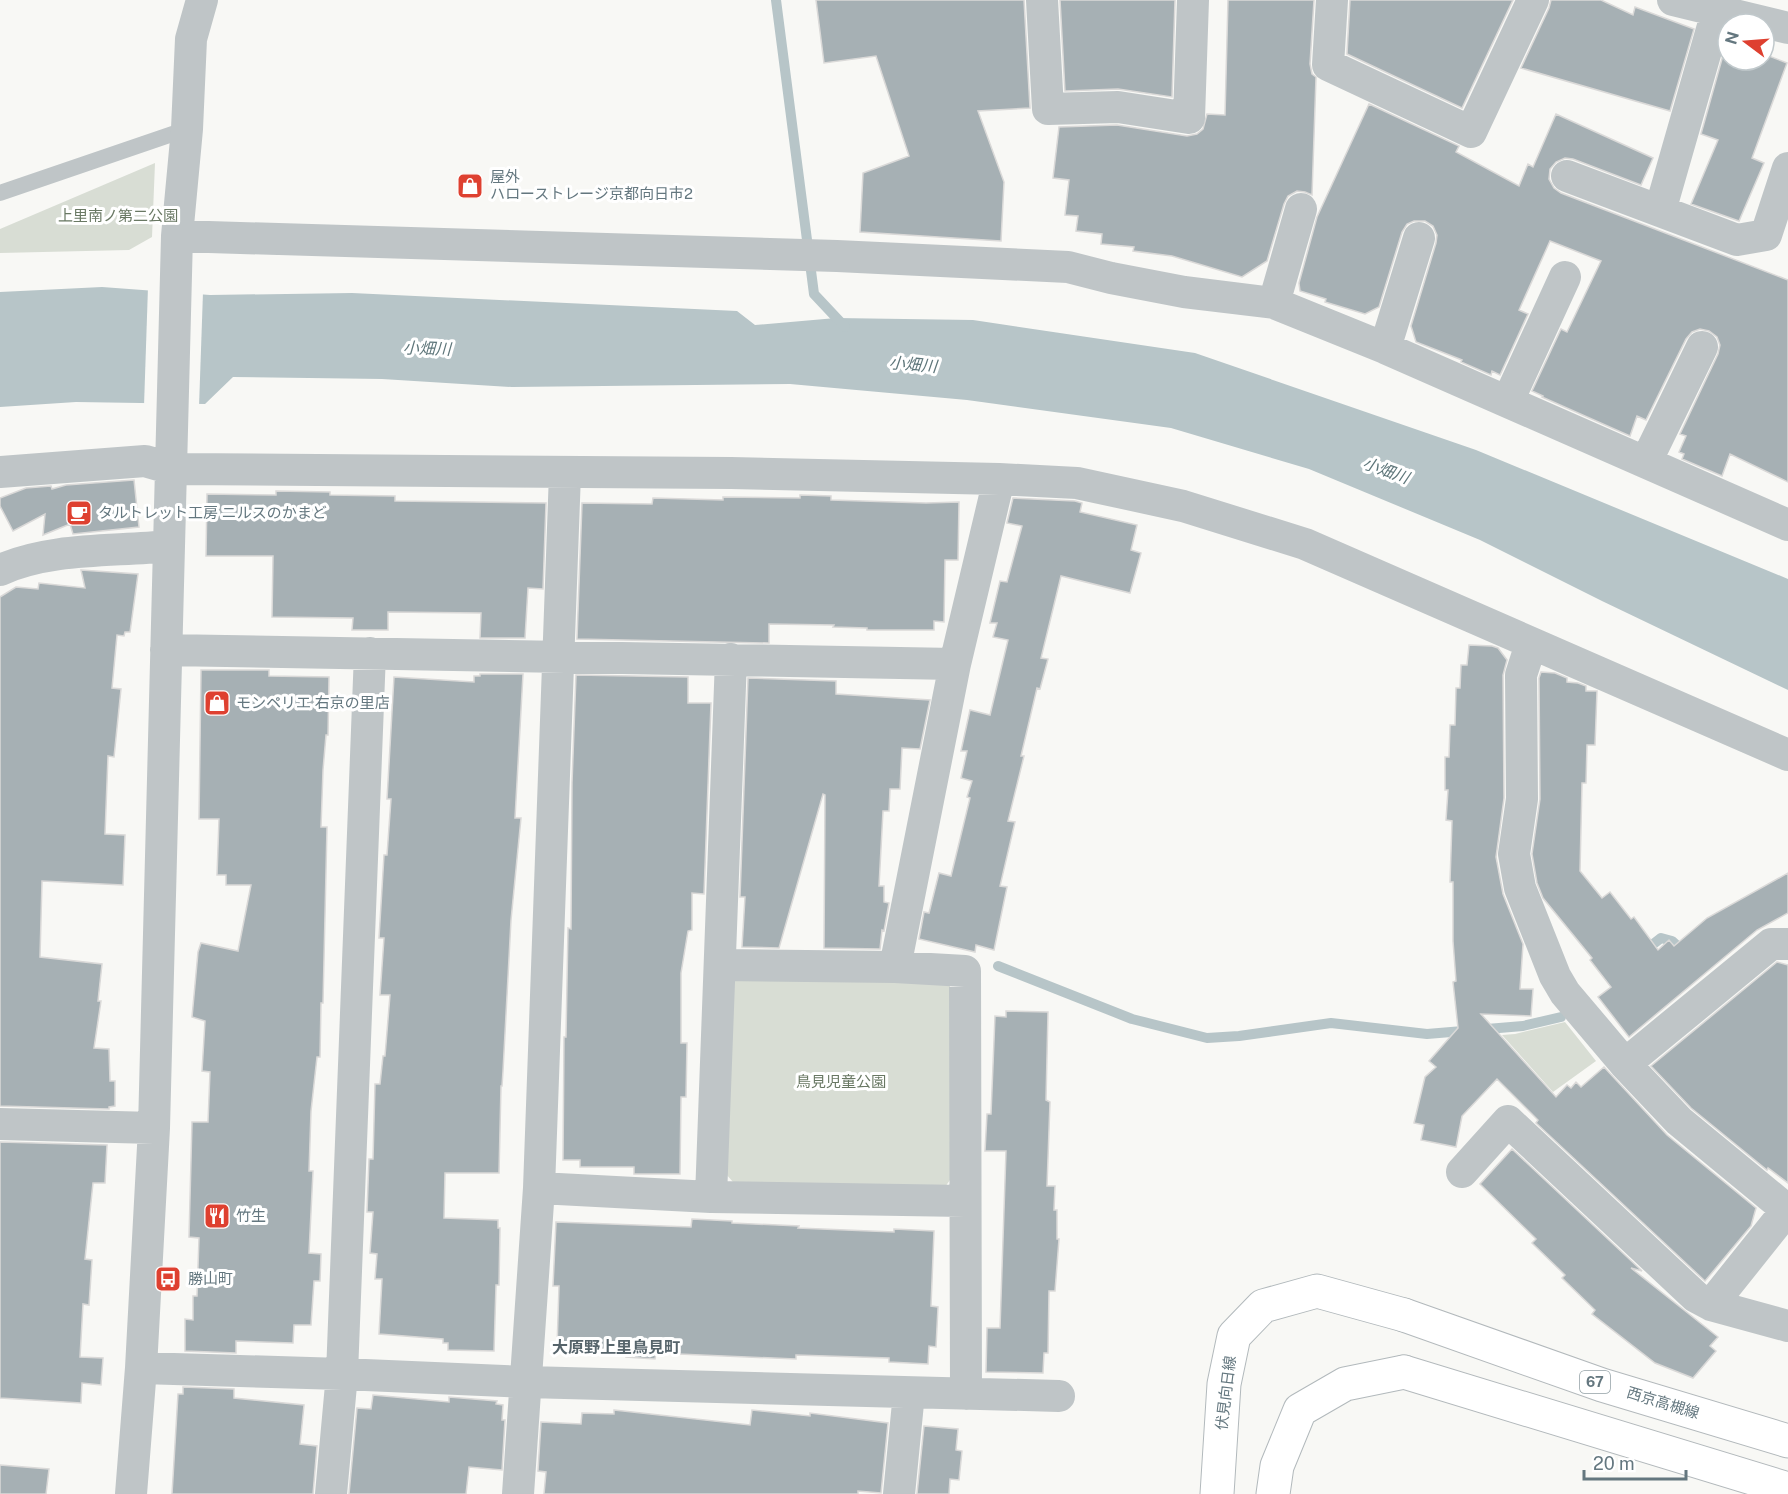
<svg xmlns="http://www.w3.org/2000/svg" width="1788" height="1494" font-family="'Public Sans','Noto Sans JP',sans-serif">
  <rect width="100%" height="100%" fill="#f8f8f5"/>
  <path fill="#d8ddd4" d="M 155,163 L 152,237 L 129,250 L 0,253 L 0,229 Z
    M 737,974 L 950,985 L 950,1180 L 945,1187 L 733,1182 L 726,1174 L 731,985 Z
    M 1565,1022 L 1596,1061 L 1553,1092 L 1502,1035 L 1515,1034 Z"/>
  <path fill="#b7c5c8" d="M 102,287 L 210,295 L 352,293 L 737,311 L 755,325 L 836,318 L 973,320 L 1195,353 L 1476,450 L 1788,579 L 1788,690 L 1602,601 L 1480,540 L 1309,469 L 1171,428 L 967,400 L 790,384 L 512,387 L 382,379 L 233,377 L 205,404 L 76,402 L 0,407 L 0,292 Z"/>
  <path fill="#f8f8f5" d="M 148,287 L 203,292 L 199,407 L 144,406 Z"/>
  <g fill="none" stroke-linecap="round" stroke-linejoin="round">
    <path stroke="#b7c5c8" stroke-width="10" d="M 776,0 L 814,294 L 845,327
      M 1643,952 L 1661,938 L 1672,941 L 1686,954
      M 998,966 L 1132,1019 L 1207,1038 L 1239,1036 L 1331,1023 L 1427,1034 L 1523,1026 L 1561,1017"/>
  </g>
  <path fill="#a6b0b4" stroke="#dad9d8" stroke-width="1.5" d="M 816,0 L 1024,0 L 1030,108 L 978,111 L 1004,182 L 1001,241 L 860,232 L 863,173 L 909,156 L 876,56 L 824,63 Z
    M 1060,0 L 1175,0 L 1172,97 L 1118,89 L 1065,91 Z
    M 1228,0 L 1314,0 L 1310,64 L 1312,74 L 1316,77 L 1312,195 L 1305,192 L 1297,191 L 1288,196 L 1284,204 L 1267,261 L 1242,277 L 1172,256 L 1133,251 L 1134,247 L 1101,244 L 1102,234 L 1076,231 L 1078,216 L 1065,215 L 1069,180 L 1053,178 L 1059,127 L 1117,125 L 1187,136 L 1197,134 L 1203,129 L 1207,114 L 1225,115 Z
    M 1350,0 L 1513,0 L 1462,108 L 1347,54 Z
    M 1551,0 L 1601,0 L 1633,15 L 1635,7 L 1694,29 L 1670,111 L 1521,68 L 1549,8 Z
    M 1727,41 L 1728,60 L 1764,60 L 1764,54 L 1787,63 L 1752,158 L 1764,163 L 1739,221 L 1691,204 L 1718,140 L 1701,134 Z
    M 1369,104 L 1459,146 L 1456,152 L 1519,186 L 1528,164 L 1533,167 L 1556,114 L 1653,158 L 1641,185 L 1573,159 L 1565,158 L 1556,162 L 1550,169 L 1549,179 L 1554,188 L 1561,193 L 1788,280 L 1788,482 L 1730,454 L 1722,476 L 1682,459 L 1684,454 L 1679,452 L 1686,436 L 1680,434 L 1718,354 L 1720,345 L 1717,337 L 1709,331 L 1700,329 L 1692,332 L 1686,339 L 1646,420 L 1637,416 L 1630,436 L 1542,397 L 1543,396 L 1532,391 L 1561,329 L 1567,332 L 1601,261 L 1550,241 L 1519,310 L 1528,314 L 1500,375 L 1492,371 L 1491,375 L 1461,362 L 1462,360 L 1416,342 L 1411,326 L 1436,243 L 1437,235 L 1433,226 L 1425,221 L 1414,221 L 1407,224 L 1402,232 L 1379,307 L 1365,314 L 1325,302 L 1326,299 L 1300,291 L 1299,283 L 1317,217 Z
    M 134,480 L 139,527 L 73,534 L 70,524 L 43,535 L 45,514 L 13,531 L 0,506 L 0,498 L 26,488 L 51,486 L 52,489 L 66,485 Z
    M 276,491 L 330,492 L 330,495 L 395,496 L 395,501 L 546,503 L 543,589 L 528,588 L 525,638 L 480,638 L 481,613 L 388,612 L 388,630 L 352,630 L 353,618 L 272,617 L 273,556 L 206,556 L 207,494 L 276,495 Z
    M 800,495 L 831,496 L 831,500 L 926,503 L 959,502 L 958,560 L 945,560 L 944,622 L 934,621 L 934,630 L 867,630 L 867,628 L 833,627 L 834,625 L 769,624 L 769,643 L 577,639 L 582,503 L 652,504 L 653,498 L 723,500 L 723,497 L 800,498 Z
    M 1013,498 L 1075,501 L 1082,503 L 1080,512 L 1137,525 L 1131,550 L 1141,553 L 1130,593 L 1061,576 L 1041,658 L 1048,659 L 1040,689 L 1037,688 L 1021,756 L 1024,756 L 1008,821 L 1015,822 L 1000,886 L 1007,887 L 994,950 L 976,945 L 975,952 L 919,939 L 924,912 L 929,913 L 939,873 L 951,876 L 970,798 L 967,797 L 972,781 L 961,778 L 967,751 L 961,751 L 970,710 L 990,715 L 1008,640 L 993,637 L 997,623 L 990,623 L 1000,581 L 1007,582 L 1022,526 L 1007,523 Z
    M 81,570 L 138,574 L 130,632 L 125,632 L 124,636 L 117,635 L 112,688 L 121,689 L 114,757 L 108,756 L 105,834 L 125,835 L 123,885 L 42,881 L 40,957 L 102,964 L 98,1001 L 101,1001 L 94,1048 L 109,1049 L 110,1081 L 115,1081 L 115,1106 L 109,1107 L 109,1109 L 0,1106 L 0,597 L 16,587 L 38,589 L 39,583 L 85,588 Z
    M 1469,645 L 1492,646 L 1498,648 L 1507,660 L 1503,675 L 1504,798 L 1496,857 L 1503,894 L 1523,944 L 1520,989 L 1533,989 L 1531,1016 L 1481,1014 L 1556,1097 L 1567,1085 L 1571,1088 L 1576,1082 L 1581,1087 L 1604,1067 L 1667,1135 L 1756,1208 L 1751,1226 L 1705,1281 L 1536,1123 L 1538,1120 L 1497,1079 L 1462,1116 L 1456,1147 L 1421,1140 L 1424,1125 L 1414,1123 L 1425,1077 L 1436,1067 L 1429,1061 L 1458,1028 L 1453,982 L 1456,981 L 1453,941 L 1453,882 L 1450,882 L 1452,821 L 1446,820 L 1448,790 L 1445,790 L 1445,757 L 1449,757 L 1450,725 L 1455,725 L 1456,688 L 1460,688 L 1461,665 L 1467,665 Z
    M 201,670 L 269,670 L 269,676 L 329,677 L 328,735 L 326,735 L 323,770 L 321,827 L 327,827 L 323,1003 L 321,1003 L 320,1057 L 317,1057 L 311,1111 L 309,1171 L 313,1171 L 309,1253 L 321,1254 L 320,1281 L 314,1281 L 311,1325 L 294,1325 L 293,1343 L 236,1341 L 236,1353 L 185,1351 L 185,1319 L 193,1320 L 193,1296 L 197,1296 L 199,1238 L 189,1237 L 192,1122 L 208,1122 L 210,1072 L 202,1071 L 205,1021 L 192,1017 L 198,952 L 201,943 L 238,951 L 251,885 L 226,885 L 226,875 L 217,875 L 219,819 L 199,819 Z
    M 1541,672 L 1555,673 L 1567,678 L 1567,682 L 1578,683 L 1586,686 L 1586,691 L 1597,691 L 1595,745 L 1587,745 L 1586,783 L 1582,783 L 1580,871 L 1602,898 L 1610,892 L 1631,919 L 1634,917 L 1658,950 L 1669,940 L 1674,946 L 1707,918 L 1788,873 L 1788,913 L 1757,930 L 1629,1037 L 1598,997 L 1611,987 L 1590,960 L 1592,958 L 1543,898 L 1537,883 L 1532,854 L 1540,799 L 1539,678 Z
    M 480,674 L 523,674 L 515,818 L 521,818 L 511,920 L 503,1071 L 502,1086 L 501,1086 L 499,1173 L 445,1173 L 444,1218 L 498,1220 L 498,1228 L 500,1228 L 499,1285 L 496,1285 L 494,1351 L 448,1350 L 448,1343 L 443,1343 L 443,1339 L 379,1334 L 382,1279 L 375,1279 L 377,1254 L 370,1253 L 373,1212 L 367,1212 L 369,1159 L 373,1159 L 375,1084 L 380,1084 L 383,1056 L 385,1056 L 390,995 L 380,995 L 384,938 L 379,938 L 384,855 L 387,855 L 391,799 L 387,799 L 394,677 L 474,682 L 474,676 L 480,676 Z
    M 576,675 L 688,677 L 688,703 L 711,703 L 704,894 L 692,893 L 692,930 L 688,931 L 681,973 L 681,1043 L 687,1043 L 686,1097 L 681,1097 L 680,1174 L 634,1174 L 634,1167 L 580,1167 L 580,1160 L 563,1160 L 564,1037 L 566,1037 L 568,928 L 571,929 L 572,783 Z
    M 748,678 L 836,681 L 836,694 L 930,700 L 920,749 L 902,748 L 900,789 L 890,789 L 889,811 L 883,811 L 879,886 L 884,886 L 884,902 L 889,903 L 884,931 L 882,930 L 880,949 L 824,948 L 825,795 L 823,794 L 779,948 L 742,947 L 745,897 L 740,897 Z
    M 1777,962 L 1788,965 L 1788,1183 L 1768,1168 L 1767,1170 L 1691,1108 L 1651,1066 Z
    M 1006,1011 L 1048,1012 L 1046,1100 L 1050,1102 L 1047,1186 L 1055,1186 L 1054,1210 L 1057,1210 L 1057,1239 L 1059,1239 L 1055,1291 L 1049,1291 L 1048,1353 L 1044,1353 L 1043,1373 L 986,1372 L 987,1328 L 1000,1328 L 1006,1151 L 985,1151 L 987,1114 L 991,1114 L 995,1016 L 1006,1017 Z
    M 0,1142 L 107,1145 L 105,1183 L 93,1183 L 85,1259 L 92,1260 L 89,1305 L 83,1304 L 80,1357 L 103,1358 L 101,1385 L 82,1383 L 81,1403 L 0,1398 Z
    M 1512,1149 L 1642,1271 L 1631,1268 L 1718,1337 L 1710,1346 L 1716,1351 L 1693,1378 L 1655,1363 L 1592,1314 L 1595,1310 L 1562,1278 L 1565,1275 L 1532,1243 L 1536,1239 L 1480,1184 Z
    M 692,1219 L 732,1221 L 732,1223 L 799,1226 L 798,1228 L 894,1232 L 894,1229 L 934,1231 L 931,1306 L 938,1307 L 936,1347 L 929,1346 L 928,1364 L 889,1362 L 889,1358 L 796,1355 L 796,1359 L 656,1353 L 655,1359 L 626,1357 L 627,1350 L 557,1347 L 559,1286 L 553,1286 L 556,1222 L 691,1227 Z
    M 183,1387 L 234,1389 L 234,1398 L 304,1405 L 300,1444 L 317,1446 L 313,1494 L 172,1494 L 178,1394 L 183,1394 Z
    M 373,1395 L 449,1402 L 449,1397 L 497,1401 L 496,1404 L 503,1405 L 502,1420 L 505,1420 L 502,1470 L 469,1467 L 466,1494 L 349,1494 L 357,1408 L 371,1409 Z
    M 614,1410 L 750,1425 L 752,1410 L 810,1416 L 810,1413 L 888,1423 L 881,1493 L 858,1491 L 858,1494 L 544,1494 L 546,1472 L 538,1471 L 541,1422 L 581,1424 L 582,1413 L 614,1414 Z
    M 924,1426 L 958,1429 L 956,1450 L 962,1451 L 959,1480 L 950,1479 L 949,1494 L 917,1494 Z
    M 0,1465 L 49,1469 L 46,1494 L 0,1494 Z"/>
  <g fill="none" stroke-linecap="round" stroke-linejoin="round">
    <g stroke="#b2b9bc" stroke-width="35">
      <path id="secondary" d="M 1217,1494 L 1224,1384 L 1234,1336 L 1263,1306 L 1317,1291 L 1404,1315
        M 1273,1494 L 1277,1466 L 1300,1410 L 1345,1384 L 1404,1372"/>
    </g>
    <g stroke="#b3b9bc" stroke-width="35">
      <path id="primary" d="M 1404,1315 L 1602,1385 L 1788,1441
        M 1404,1372 L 1788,1489"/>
    </g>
    <path stroke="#bfc5c7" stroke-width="16" d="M 0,193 L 187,129"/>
    <path stroke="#bfc5c7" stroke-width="32" d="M 1042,0 L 1048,109 L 1118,107 L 1189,118 L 1193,0
      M 1332,0 L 1328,65 L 1471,132 L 1533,0
      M 1673,0 L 1788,28
      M 1567,176 L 1737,240 L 1766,235 L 1788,168
      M 1660,211 L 1717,12
      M 177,236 L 837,256 L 1068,267 L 1111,278 L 1184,292 L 1274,303 L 1385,348 L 1788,525
      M 1274,303 L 1301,209
      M 1385,348 L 1419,238
      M 1508,401 L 1565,277
      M 1646,462 L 1702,347
      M 0,472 L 145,461 L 173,469 L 731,473 L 999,479 L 1077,483 L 1183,506 L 1305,544 L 1788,755
      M 0,570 C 52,547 113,552 168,546
      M 1531,644 L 1521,675 L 1522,799 L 1514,854 L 1520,888 L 1555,976 L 1565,993 L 1625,1064 L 1679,1121 L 1787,1210 L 1711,1305
      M 166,650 L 955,664
      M 720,965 L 895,967 L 965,971 L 966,1394
      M 895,967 L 955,664 L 999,479
      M 1625,1064 L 1771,944 L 1788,944
      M 0,1124 L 154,1128
      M 1462,1172 L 1508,1121 L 1696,1297 L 1711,1305 L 1788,1326
      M 539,1188 L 711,1197 L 965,1201
      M 711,1197 L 731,659
      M 141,1368 L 342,1374 L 527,1382 L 1059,1396
      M 131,1494 L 141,1368 L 154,1128 L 177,236 L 187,129 L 191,39 L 202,0
      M 331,1494 L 342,1374 L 370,653
      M 518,1494 L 539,1188 L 565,473
      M 899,1494 L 909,1393"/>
    <use href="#secondary" stroke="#fff" stroke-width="33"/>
    <use href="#primary" stroke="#fff" stroke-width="33"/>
  </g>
  <defs>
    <g id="shop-square" transform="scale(1.35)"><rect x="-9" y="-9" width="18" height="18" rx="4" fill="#de4030" stroke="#fff"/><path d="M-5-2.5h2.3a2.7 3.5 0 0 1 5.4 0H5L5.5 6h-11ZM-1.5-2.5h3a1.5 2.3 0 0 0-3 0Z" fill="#fff"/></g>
    <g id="cafe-square" transform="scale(1.35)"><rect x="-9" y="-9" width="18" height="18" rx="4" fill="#de4030" stroke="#fff"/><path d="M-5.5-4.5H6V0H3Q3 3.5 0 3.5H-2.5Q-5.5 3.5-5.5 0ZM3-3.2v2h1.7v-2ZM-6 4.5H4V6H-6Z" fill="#fff"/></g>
    <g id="restaurant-square" transform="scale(1.35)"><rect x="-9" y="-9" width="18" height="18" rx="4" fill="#de4030" stroke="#fff"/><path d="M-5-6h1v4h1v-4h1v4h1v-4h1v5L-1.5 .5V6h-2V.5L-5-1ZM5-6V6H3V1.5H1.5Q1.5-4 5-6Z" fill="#fff"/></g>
    <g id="bus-square" transform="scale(1.35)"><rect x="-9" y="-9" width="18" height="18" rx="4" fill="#de4030" stroke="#fff"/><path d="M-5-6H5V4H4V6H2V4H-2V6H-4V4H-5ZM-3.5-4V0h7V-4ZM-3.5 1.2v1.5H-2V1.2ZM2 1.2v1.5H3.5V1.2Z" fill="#fff"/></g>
  </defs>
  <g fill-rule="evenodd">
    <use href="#shop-square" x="470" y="186"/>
    <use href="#cafe-square" x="79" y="513"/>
    <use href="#shop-square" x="217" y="703"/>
    <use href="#restaurant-square" x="217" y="1216"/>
    <use href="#bus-square" x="168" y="1279"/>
  </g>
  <g text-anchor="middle" stroke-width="6" stroke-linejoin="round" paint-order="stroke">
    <rect fill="#fff" stroke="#92a0a5" stroke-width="1.5" x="1580" y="1371" width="30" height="22" rx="4.5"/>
    <g font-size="14" font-weight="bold" fill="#64777f">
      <text x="1595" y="1387">67</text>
    </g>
    <g font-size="15" fill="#64777f" stroke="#fff" text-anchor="start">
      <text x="490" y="182">屋外<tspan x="490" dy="17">ハローストレージ京都向日市2</tspan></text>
      <text x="98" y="518">タルトレット工房 ニルスのかまど</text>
      <text x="236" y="708">モンペリエ 右京の里店</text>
      <text x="236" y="1221">竹生</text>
      <text x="188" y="1284">勝山町</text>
    </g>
    <g font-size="15" fill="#697863" stroke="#fff">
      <text x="118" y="221">上里南ノ第二公園</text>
      <text x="841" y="1087">鳥見児童公園</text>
    </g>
    <g font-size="15" fill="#64777f" stroke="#fff">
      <text transform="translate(1226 1393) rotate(-83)" y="5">伏見向日線</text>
      <text transform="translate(1663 1403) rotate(17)" y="5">西京高槻線</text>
    </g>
    <g font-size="16" font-style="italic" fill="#5e767a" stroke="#fff">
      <text transform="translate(427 348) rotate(2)" y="6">小畑川</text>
      <text transform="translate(913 364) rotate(5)" y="6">小畑川</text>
      <text transform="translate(1386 470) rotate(20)" y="6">小畑川</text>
    </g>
    <g font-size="16" font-weight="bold" fill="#56646b" stroke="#fff">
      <text x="616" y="1353">大原野上里鳥見町</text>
    </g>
  </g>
  <g transform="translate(1746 42) rotate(286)"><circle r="28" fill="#ffffff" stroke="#c1c9cc" stroke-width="1.5"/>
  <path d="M0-4.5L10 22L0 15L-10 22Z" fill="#de4030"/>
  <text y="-9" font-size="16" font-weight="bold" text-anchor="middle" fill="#64777f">N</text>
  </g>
  <path d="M1584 1470v9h102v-9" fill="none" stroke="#64777f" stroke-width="3"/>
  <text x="1593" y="1470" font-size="18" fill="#64777f" stroke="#ffffff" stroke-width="4.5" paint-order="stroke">20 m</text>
</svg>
